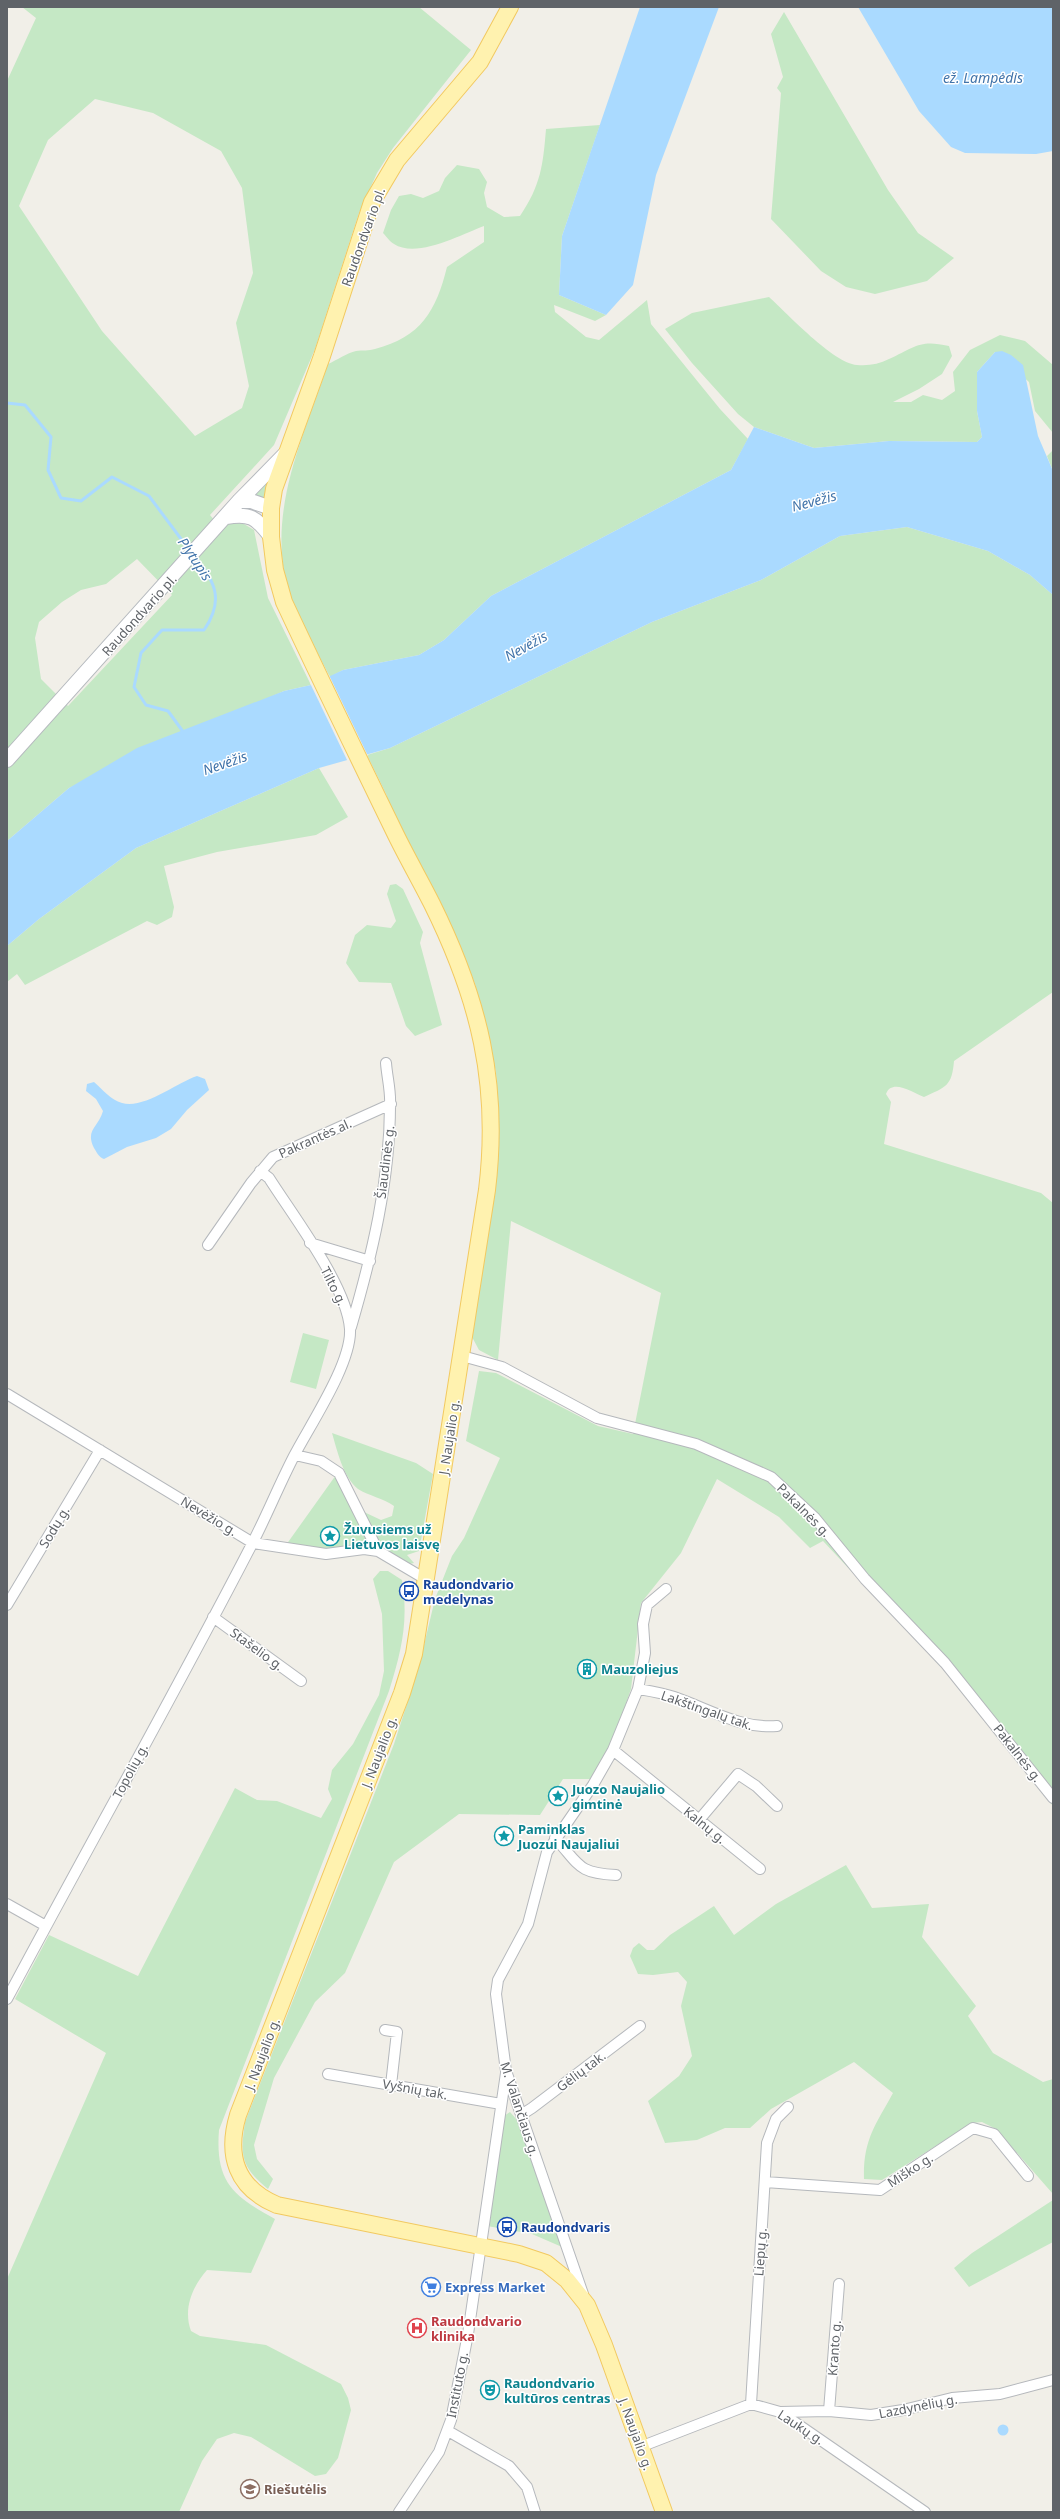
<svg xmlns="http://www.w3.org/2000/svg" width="1060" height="2519" font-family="'Noto Sans',sans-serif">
  <rect width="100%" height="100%" fill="#f1efe8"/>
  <path fill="#c5e8c5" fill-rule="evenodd" d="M 22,7 L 419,7 L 471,50 L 393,148 L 377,173 L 359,213 L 315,349 L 274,445 L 210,515 L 222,530 L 226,523 L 239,521 L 254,530 L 268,598 L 311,685 L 284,691 L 69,788 L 7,841 L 7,81 L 36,18 ZM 95,99 L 153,113 L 221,151 L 242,188 L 253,273 L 236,323 L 249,386 L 242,408 L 195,436 L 102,331 L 19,206 L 48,140 ZM 137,559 L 172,595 L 68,706 L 41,679 L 35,638 L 39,622 L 62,602 L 81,590 L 106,584 Z
    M 784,12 L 888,190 L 918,233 L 954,258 L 927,281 L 875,294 L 846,287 L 821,271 L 771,219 L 781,93 L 777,88 L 783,77 L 771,34 Z
    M 600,125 L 562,236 L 559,295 L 606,315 L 595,321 L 554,305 L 555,312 L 586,337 L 599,340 L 647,300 L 651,324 L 720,409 L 748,439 L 731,470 L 491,596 L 444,640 L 419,655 L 343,670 L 330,677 C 317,651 295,615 288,589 C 266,512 304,436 328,364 C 337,360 347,353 356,351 C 362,350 369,351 375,349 C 421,337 436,311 447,267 L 484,242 L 484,226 C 462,234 417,259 394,244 C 390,242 387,237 383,233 L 391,210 L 399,196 L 411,194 L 423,198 L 439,191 L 445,178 L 457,165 L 479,169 L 487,182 L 484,193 L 487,207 L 504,217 L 520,216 C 541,185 543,165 546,129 Z
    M 769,297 C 788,314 833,363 857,365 C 869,366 879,364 889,359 C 915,347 920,339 949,346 L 952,356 L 942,374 L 919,389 L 893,402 L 911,402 L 923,395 L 942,400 L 955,391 L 953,372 L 970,350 L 1000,335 L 1025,341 L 1053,365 L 1053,433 L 1035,411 L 1029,382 L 995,352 L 977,372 L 977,411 L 982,437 L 977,442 L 889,441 L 814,448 L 754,427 L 738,414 L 692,363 L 665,329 L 692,313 Z
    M 1053,450 L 1053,471 L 1047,456 Z
    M 270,476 L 264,500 L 253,494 Z
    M 907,527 L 988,551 L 1030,575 L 1053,595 L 1053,992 L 954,1061 C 952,1086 946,1087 924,1097 C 913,1093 892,1078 886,1094 L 891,1102 L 884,1144 L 1041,1193 L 1053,1203 L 1053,1806 L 957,1684 L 823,1541 L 810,1548 L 779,1517 L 717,1479 L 681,1553 L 641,1603 L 631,1689 L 613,1742 L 590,1779 L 563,1779 L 540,1815 L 459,1814 L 394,1862 L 345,1973 L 315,2002 L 274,2078 L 254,2145 L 257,2159 L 273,2179 L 268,2189 C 241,2167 240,2156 245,2122 L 394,1744 L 418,1670 L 435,1599 L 452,1556 L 464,1538 L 500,1458 L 466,1441 L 479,1371 L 496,1373 L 598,1426 L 633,1434 L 661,1293 L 511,1221 L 498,1360 L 479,1350 L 471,1335 L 498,1115 L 496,1072 L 475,984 L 461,948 L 384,798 L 387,796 L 367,755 L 390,748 L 652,622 L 761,580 L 840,536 Z
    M 319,768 L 348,817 L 316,835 L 217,852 L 164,866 L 174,907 L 172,917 L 157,925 L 147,921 L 25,985 L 17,974 L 7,982 L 7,946 L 39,919 L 136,848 Z
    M 396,884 L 403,889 L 423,932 L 420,943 L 442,1025 L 415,1036 L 406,1026 L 391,983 L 359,982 L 346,963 L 355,935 L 367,925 L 391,928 L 396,921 L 387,894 L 390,885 Z
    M 303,1333 L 329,1340 L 316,1389 L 290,1382 Z
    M 332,1433 L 416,1463 L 433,1474 L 419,1551 L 407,1555 L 414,1563 L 409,1564 C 381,1549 378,1540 364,1512 L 381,1520 L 392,1516 L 394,1506 C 383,1498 369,1496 358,1489 C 343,1477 337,1450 332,1433 Z
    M 336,1475 L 370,1541 L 334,1549 L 286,1545 Z
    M 380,1571 L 388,1571 L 402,1580 C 409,1622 401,1652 389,1691 L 219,2130 C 215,2182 233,2196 275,2219 L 251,2273 L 207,2270 C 192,2287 183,2309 191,2331 L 200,2336 L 266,2345 L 341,2384 L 348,2398 L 351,2410 L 338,2458 L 326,2474 L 315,2476 L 251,2437 L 234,2433 L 217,2439 L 202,2461 L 179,2512 L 7,2512 L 7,2279 L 106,2053 L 15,1999 L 49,1935 L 138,1976 L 235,1788 L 257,1800 L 277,1801 L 321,1818 L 332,1799 L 328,1789 L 332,1770 L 353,1744 L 379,1695 L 384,1671 L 382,1614 L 373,1579 Z
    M 846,1865 L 872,1908 L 929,1904 L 922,1937 L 976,2006 L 968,2016 L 993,2053 L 1043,2082 L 1053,2079 L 1053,2194 L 996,2129 L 982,2122 L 972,2123 L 882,2180 L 864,2179 C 863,2140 875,2126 893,2093 L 854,2062 L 771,2109 L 750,2128 L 725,2128 L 697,2140 L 665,2143 L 648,2101 L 679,2076 L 692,2056 L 681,2006 L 687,1982 L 678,1972 L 653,1975 L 638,1974 L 630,1956 L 633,1948 L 639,1943 L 647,1950 L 654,1950 L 670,1935 L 714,1906 L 734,1935 L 776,1904 Z
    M 510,2112 L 519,2122 L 562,2247 L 532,2234 L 487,2226 L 504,2116 Z
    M 1053,2200 L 1053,2242 L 969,2287 L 954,2268 L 972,2253 Z"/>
  <path fill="#aadaff" d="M 640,7 L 719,7 L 656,175 L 633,285 L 606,315 L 559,295 L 562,236 Z
    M 858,7 L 1053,7 L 1053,151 L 1036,154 L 965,153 L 951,147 L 919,111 Z
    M 1002,351 L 1011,355 L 1023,365 L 1038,436 L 1053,471 L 1053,595 L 1030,575 L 988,551 L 907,527 L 840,536 L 761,580 L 652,622 L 390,748 L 319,768 L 136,848 L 39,919 L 7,946 L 7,841 L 69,788 L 137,748 L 284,691 L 311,685 L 343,670 L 419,655 L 444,640 L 491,596 L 731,470 L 754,427 L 814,448 L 889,441 L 977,442 L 982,437 L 977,411 L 977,372 L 995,352 Z
    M 197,1076 L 205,1079 L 209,1090 L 187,1110 L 171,1129 L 156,1138 L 127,1147 L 104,1159 C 99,1157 97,1153 94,1148 C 85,1130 98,1128 103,1111 L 96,1099 L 86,1091 L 87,1084 L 94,1082 C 102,1089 111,1100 122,1103 C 145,1109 176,1083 197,1076 Z
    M997.5 2430a5.5 5.5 0 1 1 11 0a5.5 5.5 0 1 1-11 0Z"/>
  <path fill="#f1efe8" d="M 329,675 L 368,756 L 348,762 L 310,683 Z"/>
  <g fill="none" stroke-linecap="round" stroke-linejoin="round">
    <path stroke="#aadaff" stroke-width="3" d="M 7,403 L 25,405 L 51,437 L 48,470 L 61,498 L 81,501 L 112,477 L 149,496 L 190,551
      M 184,733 L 168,711 L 146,705 L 134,687 L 141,653 L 162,630 L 204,630 C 224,601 216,582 195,557"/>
    <g stroke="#b5b8bc" stroke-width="12">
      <path id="street" d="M 310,1243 L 370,1261
        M 208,1245 L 251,1183 L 273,1157 L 391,1104
        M 351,1327 C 372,1255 390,1181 390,1105 C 391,1091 387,1077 386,1063
        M 462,1356 L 502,1367 L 597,1418 L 696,1444 L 771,1477 L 815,1518 L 865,1579 L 945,1663 L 1053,1798
        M 7,1394 L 253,1543 L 326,1554 L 364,1549 L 378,1551 L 427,1580
        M 295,1455 L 321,1461 L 339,1473 L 378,1551
        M 7,1605 L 100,1450
        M 213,1617 L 301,1681
        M 638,1689 C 650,1691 663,1693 674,1697 C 709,1709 740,1729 777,1726
        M 613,1750 L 760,1869
        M 699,1820 L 738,1774 L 756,1786 L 777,1806
        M 555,1838 C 580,1865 577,1873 616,1875
        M 7,1904 L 46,1926
        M 7,1999 C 88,1847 173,1697 252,1544 C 267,1515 279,1485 294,1456 C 310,1425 352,1363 350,1329 C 347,1286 293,1216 269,1178 L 260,1171
        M 385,2030 L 397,2032 L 391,2085
        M 328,2074 L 501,2104
        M 521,2115 L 532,2108 L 640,2026
        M 765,2182 L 880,2190 L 973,2128 L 994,2134 L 1028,2176
        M 583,2294 L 506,2071 L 496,1994 L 498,1980 L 528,1924 L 547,1852 L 593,1785 L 613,1750 L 638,1689 L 645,1653 L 643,1624 L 647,1605 L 666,1589
        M 751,2404 L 767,2143 L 776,2119 L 788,2107
        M 829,2411 L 839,2284
        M 780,2412 L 829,2411 L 871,2415 L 903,2410 L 952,2398 L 1000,2394 L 1053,2380
        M 448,2431 L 509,2466 L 527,2487 L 535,2512
        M 640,2447 L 751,2404 L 780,2412 L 925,2512
        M 399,2512 L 439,2452 L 451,2420 L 468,2334 L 506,2073"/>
    </g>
    <g stroke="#b6babf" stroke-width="16">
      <path id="secondary" d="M 239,501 L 251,501 L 271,508
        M 226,517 C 250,513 256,517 271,537
        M 7,760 L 239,501 L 287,452"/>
    </g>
    <g stroke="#f2c960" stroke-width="18">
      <path id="primary" d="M 510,7 L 480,62 L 397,160 L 372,202 L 322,356 L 274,489 L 271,508 L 271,537 L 275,570 L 284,602 C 320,679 357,755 394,831 C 406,856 420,880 432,904 C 479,999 500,1084 487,1190 L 414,1654 L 402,1693 L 238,2115 C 226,2155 236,2188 277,2205 L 519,2254 L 546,2263 L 567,2280 L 587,2305 L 604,2345 L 664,2512"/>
    </g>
    <use href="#street" stroke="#fff" stroke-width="10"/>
    <use href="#secondary" stroke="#fff" stroke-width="14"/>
    <use href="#primary" stroke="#fff2af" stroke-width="16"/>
  </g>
  <defs>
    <g id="sight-ring" transform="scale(1)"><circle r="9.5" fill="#fff" stroke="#0f9aa8" stroke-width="1.5"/><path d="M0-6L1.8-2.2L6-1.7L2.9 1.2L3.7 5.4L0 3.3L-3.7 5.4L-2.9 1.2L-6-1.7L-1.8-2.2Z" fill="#0f9aa8"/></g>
    <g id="bus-ring" transform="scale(1)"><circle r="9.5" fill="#fff" stroke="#1a4fb4" stroke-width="1.5"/><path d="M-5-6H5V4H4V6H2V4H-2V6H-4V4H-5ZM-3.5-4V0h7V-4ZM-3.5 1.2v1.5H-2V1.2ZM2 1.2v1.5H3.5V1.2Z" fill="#1a4fb4"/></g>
    <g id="building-ring" transform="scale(1)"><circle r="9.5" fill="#fff" stroke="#0f9aa8" stroke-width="1.5"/><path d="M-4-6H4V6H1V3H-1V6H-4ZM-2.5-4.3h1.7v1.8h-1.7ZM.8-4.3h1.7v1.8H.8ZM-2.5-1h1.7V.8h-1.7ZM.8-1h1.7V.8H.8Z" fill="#0f9aa8"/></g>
    <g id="supermarket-ring" transform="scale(1)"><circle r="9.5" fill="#fff" stroke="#3f7fe0" stroke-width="1.5"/><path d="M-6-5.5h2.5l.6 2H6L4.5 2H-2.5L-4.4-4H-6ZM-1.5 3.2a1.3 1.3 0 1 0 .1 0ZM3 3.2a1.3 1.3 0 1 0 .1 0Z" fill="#3f7fe0"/></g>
    <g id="hospital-ring" transform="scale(1)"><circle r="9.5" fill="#fff" stroke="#e0444e" stroke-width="1.5"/><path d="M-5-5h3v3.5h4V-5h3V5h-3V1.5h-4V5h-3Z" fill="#e0444e"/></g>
    <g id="theatre-ring" transform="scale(1)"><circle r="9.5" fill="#fff" stroke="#0f9aa8" stroke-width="1.5"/><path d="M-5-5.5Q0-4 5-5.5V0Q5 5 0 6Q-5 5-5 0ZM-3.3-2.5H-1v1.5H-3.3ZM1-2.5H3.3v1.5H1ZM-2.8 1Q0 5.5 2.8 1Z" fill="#0f9aa8"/></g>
    <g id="school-ring" transform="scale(1)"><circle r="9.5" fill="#fff" stroke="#8d6e63" stroke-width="1.5"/><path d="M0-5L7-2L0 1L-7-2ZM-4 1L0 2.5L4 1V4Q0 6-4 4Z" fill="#8d6e63"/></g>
  </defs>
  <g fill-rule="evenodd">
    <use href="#sight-ring" x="330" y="1536"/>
    <use href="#bus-ring" x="409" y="1591"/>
    <use href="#building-ring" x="587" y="1669"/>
    <use href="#sight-ring" x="558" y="1796"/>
    <use href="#sight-ring" x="504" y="1836"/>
    <use href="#bus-ring" x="507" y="2227"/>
    <use href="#supermarket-ring" x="431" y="2287"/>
    <use href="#hospital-ring" x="417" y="2328"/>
    <use href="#theatre-ring" x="490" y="2390"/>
    <use href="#school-ring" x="250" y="2489"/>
  </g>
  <g text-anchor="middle" stroke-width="3" stroke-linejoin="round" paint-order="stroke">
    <g font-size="13" fill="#5f6368" stroke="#fff">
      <text transform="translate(363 237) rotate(-70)" y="5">Raudondvario pl.</text>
      <text transform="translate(139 615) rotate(-48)" y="5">Raudondvario pl.</text>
      <text transform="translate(315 1138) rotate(-24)" y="5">Pakrantės al.</text>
      <text transform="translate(385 1162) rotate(-83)" y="5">Šiaudinės g.</text>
      <text transform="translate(334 1286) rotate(63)" y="5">Tilto g.</text>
      <text transform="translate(449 1437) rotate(-81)" y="5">J. Naujalio g.</text>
      <text transform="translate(804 1510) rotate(45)" y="5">Pakalnės g.</text>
      <text transform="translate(209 1516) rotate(31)" y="5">Nevėžio g.</text>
      <text transform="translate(54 1527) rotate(-59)" y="5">Sodų g.</text>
      <text transform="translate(257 1649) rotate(36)" y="5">Stašelio g.</text>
      <text transform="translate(707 1710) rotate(19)" y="5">Lakštingalų tak.</text>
      <text transform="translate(379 1752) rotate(-69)" y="5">J. Naujalio g.</text>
      <text transform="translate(1018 1753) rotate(52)" y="5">Pakalnės g.</text>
      <text transform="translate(130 1771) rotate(-62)" y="5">Topolių g.</text>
      <text transform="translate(705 1825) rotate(39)" y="5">Kalnų g.</text>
      <text transform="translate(262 2054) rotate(-69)" y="5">J. Naujalio g.</text>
      <text transform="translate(581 2071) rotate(-37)" y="5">Gėlių tak.</text>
      <text transform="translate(415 2089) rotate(10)" y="5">Vyšnių tak.</text>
      <text transform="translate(520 2109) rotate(72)" y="5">M. Valančiaus g.</text>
      <text transform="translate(910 2170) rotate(-33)" y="5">Miško g.</text>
      <text transform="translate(760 2252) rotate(-86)" y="5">Liepų g.</text>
      <text transform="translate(834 2348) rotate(-86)" y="5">Kranto g.</text>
      <text transform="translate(457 2385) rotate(-79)" y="5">Instituto g.</text>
      <text transform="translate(918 2406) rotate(-11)" y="5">Lazdynėlių g.</text>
      <text transform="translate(801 2427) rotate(33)" y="5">Laukų g.</text>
      <text transform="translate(636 2434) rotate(70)" y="5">J. Naujalio g.</text>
    </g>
    <g font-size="13" font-weight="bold" fill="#0d838f" stroke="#fff" text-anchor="start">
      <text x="344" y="1534">Žuvusiems už<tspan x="344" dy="15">Lietuvos laisvę</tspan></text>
      <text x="601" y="1674">Mauzoliejus</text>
      <text x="572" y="1794">Juozo Naujalio<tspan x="572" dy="15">gimtinė</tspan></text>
      <text x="518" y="1834">Paminklas<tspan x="518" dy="15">Juozui Naujaliui</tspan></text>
      <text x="504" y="2388">Raudondvario<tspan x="504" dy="15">kultūros centras</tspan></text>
    </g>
    <g font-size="13" font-weight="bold" fill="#164399" stroke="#fff" text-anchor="start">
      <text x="423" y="1589">Raudondvario<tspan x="423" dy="15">medelynas</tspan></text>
      <text x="521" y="2232">Raudondvaris</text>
    </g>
    <g font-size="13" font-weight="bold" fill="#366cbe" stroke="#fff" text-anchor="start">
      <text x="445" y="2292">Express Market</text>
    </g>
    <g font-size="13" font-weight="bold" fill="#be3a42" stroke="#fff" text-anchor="start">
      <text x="431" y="2326">Raudondvario<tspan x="431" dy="15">klinika</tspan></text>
    </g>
    <g font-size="13" font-weight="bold" fill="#785e54" stroke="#fff" text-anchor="start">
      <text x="264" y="2494">Riešutėlis</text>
    </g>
    <g font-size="14" font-style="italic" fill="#4174aa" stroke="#fff">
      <text x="983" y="83">ež. Lampėdis</text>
      <text transform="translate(814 501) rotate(-15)" y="5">Nevėžis</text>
      <text transform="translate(195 559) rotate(56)" y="5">Plytupis</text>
      <text transform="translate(526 646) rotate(-29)" y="5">Nevėžis</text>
      <text transform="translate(225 763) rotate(-19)" y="5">Nevėžis</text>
    </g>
  </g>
  <rect width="1060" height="2519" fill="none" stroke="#5f6368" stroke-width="16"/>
</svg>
